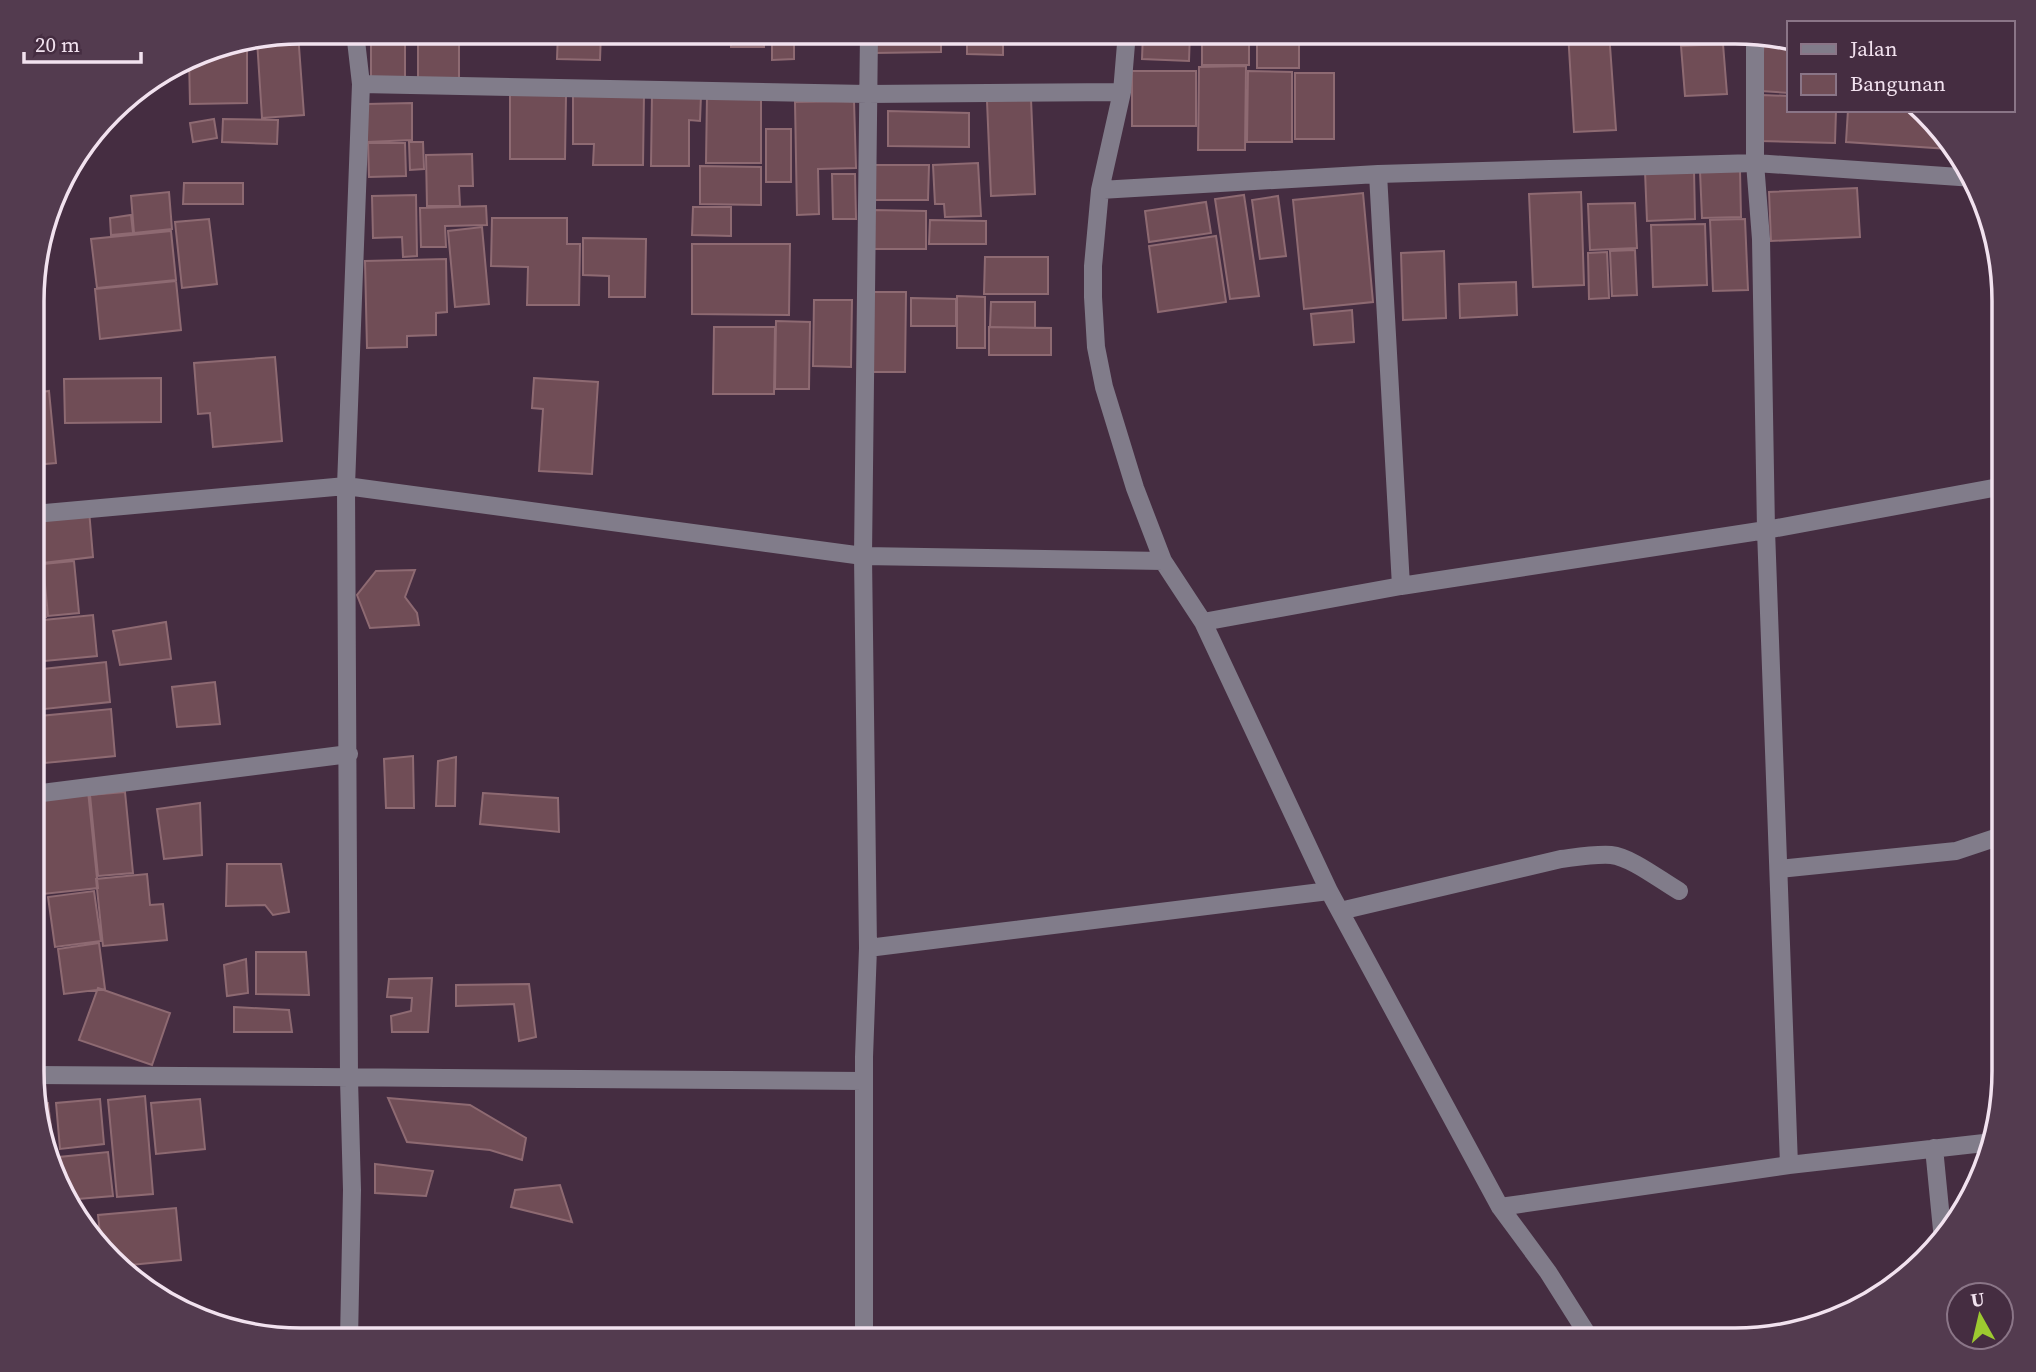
<svg xmlns="http://www.w3.org/2000/svg" width="2036" height="1372" font-family="'Source Serif 4',serif">
  <rect width="100%" height="100%" fill="#452d41"/>
  <path fill="#704d56" stroke="#8e6a72" stroke-width="2" d="M 418,32 L 459,33 L 459,83 L 418,82 Z
    M 558,32 L 601,32 L 600,60 L 557,59 Z
    M 731,32 L 764,32 L 764,47 L 731,47 Z
    M 772,32 L 794,32 L 794,59 L 772,60 Z
    M 873,32 L 941,32 L 941,52 L 874,53 Z
    M 967,32 L 1003,32 L 1003,55 L 967,54 Z
    M 1143,32 L 1190,32 L 1189,61 L 1142,59 Z
    M 1202,32 L 1249,32 L 1249,65 L 1202,65 Z
    M 1257,32 L 1299,32 L 1299,68 L 1257,68 Z
    M 1568,32 L 1609,32 L 1616,130 L 1574,132 Z
    M 298,33 L 304,115 L 262,118 L 257,40 Z
    M 371,34 L 405,34 L 405,79 L 371,80 Z
    M 1764,34 L 1789,39 L 1789,93 L 1761,91 Z
    M 1723,44 L 1727,94 L 1685,96 L 1681,46 Z
    M 247,50 L 247,103 L 190,104 L 189,57 L 204,51 Z
    M 1246,66 L 1245,150 L 1198,150 L 1199,67 Z
    M 1132,71 L 1196,71 L 1196,126 L 1132,126 Z
    M 1248,71 L 1292,72 L 1292,142 L 1247,142 Z
    M 1295,73 L 1334,73 L 1334,139 L 1295,139 Z
    M 573,92 L 644,93 L 643,165 L 593,165 L 594,144 L 573,144 Z
    M 652,94 L 701,95 L 700,121 L 689,120 L 689,166 L 651,166 Z
    M 510,95 L 566,95 L 565,159 L 510,159 Z
    M 707,95 L 761,95 L 761,163 L 706,163 Z
    M 1761,95 L 1789,96 L 1789,110 L 1836,110 L 1835,143 L 1760,141 Z
    M 1031,99 L 1035,194 L 991,196 L 987,101 Z
    M 854,101 L 856,168 L 818,169 L 819,214 L 797,215 L 795,102 Z
    M 412,103 L 412,140 L 367,142 L 367,104 Z
    M 1848,110 L 1918,110 L 1950,149 L 1846,142 Z
    M 888,111 L 969,113 L 969,147 L 888,146 Z
    M 214,119 L 217,138 L 193,142 L 190,123 Z
    M 223,119 L 278,120 L 277,144 L 222,142 Z
    M 766,129 L 791,129 L 791,182 L 766,182 Z
    M 409,142 L 423,142 L 424,169 L 410,170 Z
    M 368,143 L 405,143 L 406,176 L 369,177 Z
    M 472,154 L 473,186 L 459,186 L 460,206 L 427,206 L 426,155 Z
    M 978,163 L 981,216 L 945,217 L 944,204 L 935,204 L 933,165 Z
    M 872,165 L 929,165 L 928,200 L 871,200 Z
    M 700,166 L 761,167 L 761,205 L 700,204 Z
    M 1694,170 L 1695,219 L 1647,221 L 1645,171 Z
    M 1740,170 L 1741,217 L 1702,218 L 1700,171 Z
    M 832,174 L 855,174 L 856,219 L 833,219 Z
    M 184,183 L 243,183 L 243,204 L 183,204 Z
    M 1857,188 L 1860,237 L 1771,241 L 1769,192 Z
    M 169,192 L 172,229 L 134,233 L 131,196 Z
    M 1581,192 L 1584,285 L 1533,287 L 1529,194 Z
    M 1363,193 L 1373,302 L 1304,309 L 1293,200 Z
    M 416,195 L 417,256 L 403,257 L 402,237 L 373,238 L 372,196 Z
    M 1244,195 L 1259,296 L 1230,299 L 1215,199 Z
    M 1278,196 L 1286,256 L 1260,259 L 1252,200 Z
    M 1206,202 L 1211,233 L 1149,242 L 1145,211 Z
    M 1635,203 L 1637,248 L 1590,250 L 1588,204 Z
    M 486,206 L 487,225 L 445,226 L 446,247 L 421,247 L 420,208 Z
    M 693,207 L 731,207 L 731,236 L 692,235 Z
    M 873,210 L 926,211 L 926,249 L 872,249 Z
    M 131,215 L 133,233 L 111,235 L 110,218 Z
    M 492,218 L 567,218 L 567,244 L 580,244 L 579,305 L 527,305 L 528,267 L 491,266 Z
    M 209,219 L 217,284 L 182,288 L 175,222 Z
    M 1745,219 L 1748,290 L 1713,291 L 1710,220 Z
    M 930,220 L 986,221 L 986,244 L 929,244 Z
    M 1705,224 L 1707,285 L 1653,287 L 1651,225 Z
    M 482,227 L 489,304 L 455,307 L 448,231 Z
    M 171,231 L 176,280 L 97,288 L 91,239 Z
    M 1216,236 L 1226,302 L 1158,312 L 1149,246 Z
    M 583,238 L 646,239 L 645,297 L 609,297 L 609,276 L 583,275 Z
    M 692,244 L 790,244 L 789,315 L 692,314 Z
    M 1635,250 L 1637,295 L 1612,296 L 1610,251 Z
    M 1444,251 L 1446,318 L 1403,320 L 1401,253 Z
    M 1607,252 L 1609,298 L 1589,299 L 1588,253 Z
    M 985,257 L 1048,257 L 1048,294 L 984,294 Z
    M 446,259 L 447,312 L 436,313 L 436,335 L 407,336 L 407,347 L 367,348 L 365,261 Z
    M 176,281 L 181,330 L 100,339 L 95,289 Z
    M 1516,282 L 1517,315 L 1460,318 L 1459,284 Z
    M 872,292 L 906,292 L 905,372 L 871,372 Z
    M 957,296 L 985,297 L 985,348 L 957,348 Z
    M 911,298 L 956,299 L 956,326 L 911,326 Z
    M 814,300 L 852,300 L 851,367 L 813,366 Z
    M 991,302 L 1035,302 L 1035,328 L 990,327 Z
    M 1352,310 L 1354,342 L 1314,345 L 1311,314 Z
    M 776,321 L 810,322 L 809,389 L 775,389 Z
    M 714,327 L 775,327 L 774,394 L 713,394 Z
    M 989,327 L 1051,328 L 1051,355 L 989,355 Z
    M 275,357 L 282,441 L 213,447 L 210,413 L 198,414 L 194,363 Z
    M 161,378 L 161,422 L 65,423 L 64,379 Z
    M 534,378 L 598,382 L 592,474 L 539,471 L 543,409 L 532,408 Z
    M 49,391 L 56,463 L 34,465 L 34,393 Z
    M 89,510 L 93,557 L 34,564 L 34,516 Z
    M 74,561 L 79,613 L 48,616 L 43,564 Z
    M 41,565 L 46,617 L 34,618 L 34,566 Z
    M 415,570 L 405,597 L 417,613 L 419,625 L 370,628 L 357,595 L 376,571 Z
    M 93,615 L 97,656 L 34,662 L 34,621 Z
    M 166,622 L 171,659 L 120,665 L 113,631 Z
    M 106,662 L 110,702 L 35,710 L 34,670 Z
    M 215,682 L 220,724 L 177,727 L 172,687 Z
    M 111,709 L 115,756 L 45,763 L 40,716 Z
    M 413,756 L 414,808 L 386,808 L 384,759 Z
    M 456,757 L 455,806 L 436,806 L 438,761 Z
    M 88,791 L 98,888 L 43,894 L 34,797 Z
    M 125,792 L 133,873 L 98,876 L 90,795 Z
    M 483,793 L 558,798 L 559,832 L 480,824 Z
    M 200,803 L 202,855 L 164,859 L 157,809 Z
    M 227,864 L 281,864 L 289,912 L 273,915 L 265,905 L 226,906 Z
    M 147,874 L 150,905 L 163,904 L 167,940 L 103,946 L 96,879 Z
    M 94,891 L 101,941 L 55,947 L 48,897 Z
    M 99,943 L 105,989 L 64,994 L 58,949 Z
    M 256,952 L 306,952 L 309,995 L 256,994 Z
    M 246,959 L 248,993 L 227,996 L 224,965 Z
    M 432,978 L 428,1032 L 392,1032 L 391,1016 L 411,1011 L 412,998 L 387,997 L 389,979 Z
    M 529,984 L 536,1037 L 519,1041 L 514,1004 L 456,1006 L 456,985 Z
    M 98,988 L 170,1013 L 152,1065 L 79,1040 Z
    M 234,1007 L 289,1010 L 292,1032 L 234,1032 Z
    M 145,1096 L 153,1194 L 117,1197 L 108,1100 Z
    M 388,1098 L 470,1105 L 526,1138 L 522,1160 L 490,1150 L 407,1142 Z
    M 100,1099 L 104,1144 L 60,1149 L 56,1103 Z
    M 200,1099 L 205,1149 L 156,1154 L 151,1103 Z
    M 48,1103 L 51,1127 L 41,1128 L 34,1104 Z
    M 108,1152 L 113,1196 L 66,1200 L 59,1157 Z
    M 375,1164 L 433,1171 L 426,1196 L 375,1193 Z
    M 560,1185 L 572,1222 L 511,1207 L 515,1190 Z
    M 176,1208 L 181,1260 L 120,1266 L 101,1244 L 98,1215 Z"/>
  <g fill="none" stroke-linecap="round" stroke-linejoin="round">
    <path stroke="#817c8a" stroke-width="18" d="M 1127,32 L 1122,92 L 1100,190 L 1093,266 L 1093,297 L 1096,347 L 1104,387 L 1135,488 L 1163,561 L 1203,622 L 1329,891 L 1500,1207 L 1548,1272 L 1591,1340
      M 1755,33 L 1755,163 L 1761,239 L 1766,530 L 1789,1165
      M 361,84 L 867,94 L 1122,92
      M 1378,174 L 1401,586
      M 1100,190 L 1378,174 L 1755,163 L 1974,178
      M 34,514 L 346,486 L 863,556 L 1163,561
      M 1203,622 L 1401,586 L 1766,530 L 2004,486
      M 34,794 L 349,754
      M 1779,869 L 1956,851 L 2004,835
      M 1340,911 L 1561,859 C 1577,857 1594,854 1611,855 C 1631,857 1660,880 1679,891
      M 868,948 L 1329,891
      M 34,1075 L 864,1081
      M 1934,1148 L 1943,1240
      M 1500,1207 L 1789,1165 L 1993,1142
      M 349,1340 L 352,1190 L 349,1079 L 346,486 L 361,84 L 355,32
      M 864,1340 L 864,1057 L 868,948 L 863,556 L 869,32"/>
  </g>
  <path d="M0 0H2036V1372H0ZM301 44H1735A257 257 0 0 1 1992 301V1071A257 257 0 0 1 1735 1328H301A257 257 0 0 1 44 1071V301A257 257 0 0 1 301 44Z" fill="#533b4f" fill-rule="evenodd"/>
  <path fill="none" stroke="#f2e2ef" stroke-width="3.5" d="M301 44H1735A257 257 0 0 1 1992 301V1071A257 257 0 0 1 1735 1328H301A257 257 0 0 1 44 1071V301A257 257 0 0 1 301 44Z"/>
  <rect x="1787" y="21" width="228" height="91" fill="#452d41" stroke="#8a7587" stroke-width="2"/>
  <rect x="1801" y="44" width="35" height="10" fill="#817c8a" stroke="#8a7587" stroke-width="2"/>
  <text x="1850" y="56" font-size="21" fill="#f2e2ef">Jalan</text>
  <rect x="1801" y="74" width="35" height="21" fill="#704d56" stroke="#8a7587" stroke-width="2"/>
  <text x="1850" y="91" font-size="21" fill="#f2e2ef">Bangunan</text>
  <g transform="translate(1980 1316) rotate(352)"><circle r="33" fill="#452d41" stroke="#8a7587" stroke-width="2"/>
  <path d="M0-5L12 26L0 18L-12 26Z" fill="#9dca30"/>
  <text y="-10" font-size="19" font-weight="bold" text-anchor="middle" fill="#f2e2ef">U</text>
  </g>
  <path d="M24 52v10h117v-10" fill="none" stroke="#f2e2ef" stroke-width="3.5"/>
  <text x="35" y="52" font-size="21" fill="#f2e2ef" stroke="#452d41" stroke-width="5" paint-order="stroke">20 m</text>
</svg>
